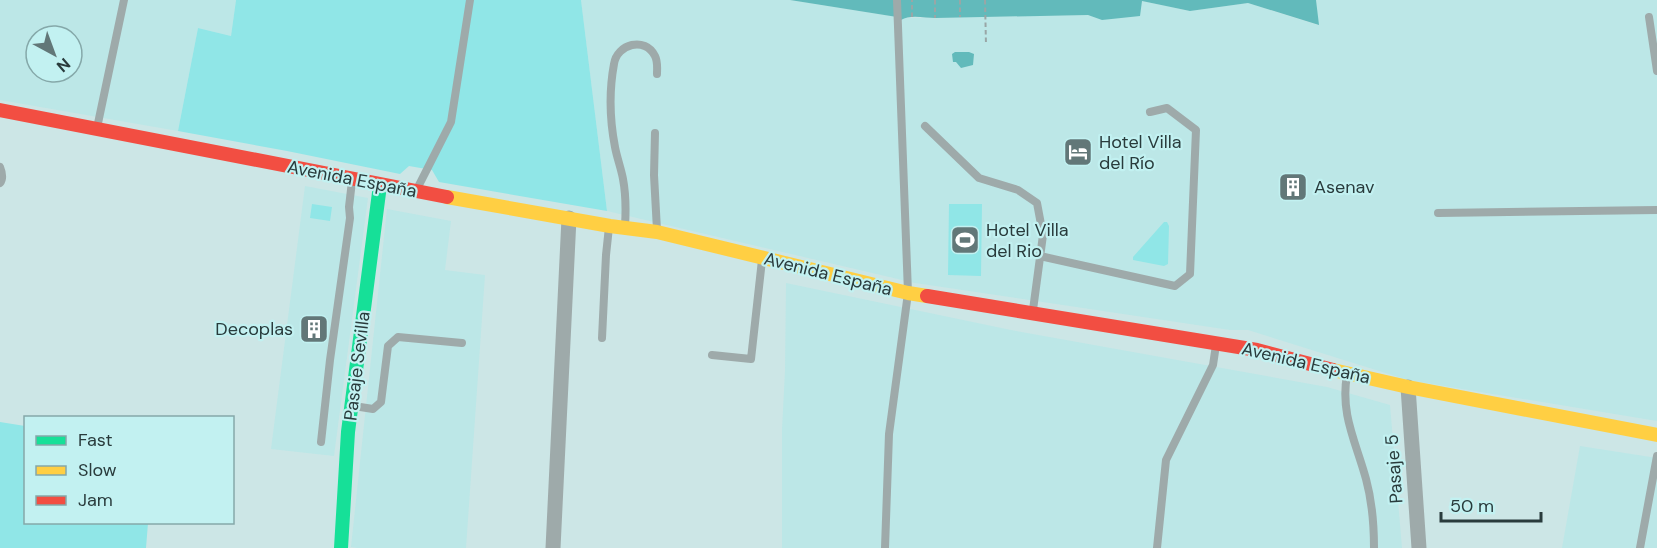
<svg xmlns="http://www.w3.org/2000/svg" width="1657" height="548" font-family="'DM Sans',sans-serif">
  <rect width="100%" height="100%" fill="#cce6e6"/>
  <path fill="#bce7e7" fill-rule="evenodd" d="M 0,0 L 236,0 L 231,36 L 198,28 L 178,131 L 0,100 ZM 36,36 L 72,36 L 72,72 L 36,72 Z
    M 581,0 L 790,0 L 904,18 L 1088,15 L 1103,20 L 1142,1 L 1190,11 L 1248,3 L 1318,25 L 1316,0 L 1657,0 L 1657,421 L 1408,380 L 1248,330 L 1230,330 L 915,283 L 607,211 Z
    M 305,186 L 368,198 L 334,456 L 271,449 Z
    M 387,209 L 451,221 L 445,270 L 485,275 L 466,548 L 357,548 L 351,547 Z
    M 786,283 L 1011,330 L 1327,387 L 1390,405 L 1402,548 L 782,548 L 782,429 L 785,371 Z
    M 1580,446 L 1657,458 L 1657,548 L 1562,548 Z"/>
  <path fill="#90e6e7" d="M 236,0 L 581,0 L 607,211 L 439,182 L 432,170 L 409,166 L 400,174 L 287,151 L 178,131 L 198,28 L 231,36 Z
    M 312,204 L 332,207 L 330,221 L 310,218 Z
    M 949,204 L 982,204 L 981,276 L 948,275 Z
    M 1164,222 L 1167,222 L 1169,226 L 1168,264 L 1164,266 L 1133,260 L 1133,257 Z
    M 0,422 L 25,426 L 26,522 L 148,523 L 146,548 L 0,548 Z"/>
  <path fill="#62babb" d="M 790,0 L 1316,0 L 1319,25 L 1248,3 L 1190,11 L 1142,1 L 1140,16 L 1102,20 L 1088,15 L 935,18 C 925,18 910,14 901,20 L 897,17 Z
    M 955,52 L 969,52 L 974,54 L 973,65 L 961,68 L 956,62 L 953,62 L 952,54 Z"/>
  <g fill="none" stroke-linecap="round" stroke-linejoin="round">
    <path stroke="#99a6a6" stroke-width="2" stroke-dasharray="4.5 3" stroke-linecap="butt" d="M 935,0 L 935,18
      M 960,0 L 960,17
      M 985,0 L 986,45
      M 912,17 L 912,0"/>
    <path stroke="#9eaaaa" stroke-width="8" d="M 1649,17 L 1657,71
      M 925,126 L 979,178 L 1018,190 L 1037,203 L 1043,235 L 1033,310
      M 97,128 L 124,0
      M 655,133 L 654,175 L 657,230
      M 0,167 C 2,172 4,178 0,183
      M 417,189 L 451,122 L 470,0
      M 1438,213 L 1657,210
      M 625,226 C 626,210 626,195 623,179 C 621,168 617,158 615,147 C 610,121 609,91 614,64 C 617,44 645,36 655,56 C 658,62 657,68 657,74
      M 1040,256 L 1175,286 L 1190,274 L 1196,130 L 1167,108 L 1150,112
      M 602,338 L 606,255 L 609,227
      M 712,355 L 751,359 L 762,260
      M 1347,375 C 1340,414 1356,442 1366,479 C 1372,501 1374,525 1374,548
      M 354,406 L 373,409 L 381,402 L 388,346 L 398,337 L 462,343
      M 321,442 L 330,360 L 350,218 L 349,207 L 352,181
      M 885,548 L 889,434 L 908,293 L 897,0
      M 1157,548 L 1166,460 L 1213,365 L 1216,345
      M 1640,548 L 1657,456"/>
    <path stroke="#9eaaaa" stroke-width="15" d="M 1408,387 L 1419,548
      M 553,548 L 569,218"/>
    <path stroke="#16e098" stroke-width="14" d="M 341,548 L 348,432 L 380,185"/>
    <path stroke="#ffcf43" stroke-width="14" d="M 447,197 L 610,226 L 657,232 L 908,293 L 927,296
      M 1333,370 L 1408,387 L 1657,435"/>
    <path stroke="#f24e42" stroke-width="14" d="M 0,110 L 447,197
      M 927,296 L 1257,350 L 1333,370"/>
  </g>
  <defs>
    <g id="hotel-square" transform="scale(1.5)"><rect x="-9" y="-9" width="18" height="18" rx="4" fill="#627778" stroke="#c2f1f1"/><path d="M-6-4.5h1.5V1H6V5H4.5V3h-9V5H-6ZM-4 0a1.8 1.8 0 1 1 3.6 0ZM.5 0V-2.5h3Q6-2.5 6 0Z" fill="#fff"/></g>
    <g id="building-square" transform="scale(1.5)"><rect x="-9" y="-9" width="18" height="18" rx="4" fill="#627778" stroke="#c2f1f1"/><path d="M-4-6H4V6H1V3H-1V6H-4ZM-2.5-4.3h1.7v1.8h-1.7ZM.8-4.3h1.7v1.8H.8ZM-2.5-1h1.7V.8h-1.7ZM.8-1h1.7V.8H.8Z" fill="#fff"/></g>
    <g id="stadium-square" transform="scale(1.5)"><rect x="-9" y="-9" width="18" height="18" rx="4" fill="#627778" stroke="#c2f1f1"/><path d="M0-5a6.5 5 0 1 0 0 10a6.5 5 0 1 0 0-10ZM-3.5-1.8h7v3.6h-7Z" fill="#fff"/></g>
  </defs>
  <g fill-rule="evenodd">
    <use href="#hotel-square" x="1078" y="152"/>
    <use href="#building-square" x="1293" y="187"/>
    <use href="#stadium-square" x="965" y="240"/>
    <use href="#building-square" x="314" y="329"/>
  </g>
  <g text-anchor="middle" stroke-width="4.5" stroke-linejoin="round" paint-order="stroke">
    <g font-size="18" fill="#293b3c" stroke="#c2f1f1" text-anchor="start">
      <text x="1099" y="148">Hotel Villa<tspan x="1099" dy="21">del Río</tspan></text>
      <text x="1314" y="193">Asenav</text>
      <text x="986" y="236">Hotel Villa<tspan x="986" dy="21">del Rio</tspan></text>
      <text x="293" y="335" text-anchor="end">Decoplas</text>
    </g>
    <g font-size="18" fill="#293b3c" stroke="#c2f1f1">
      <text transform="translate(352 179) rotate(11)" y="6">Avenida España</text>
      <text transform="translate(828 274) rotate(14)" y="6">Avenida España</text>
      <text transform="translate(1306 363) rotate(13)" y="6">Avenida España</text>
      <text transform="translate(357 366) rotate(-83)" y="6">Pasaje Sevilla</text>
      <text transform="translate(1394 469) rotate(-94)" y="6">Pasaje 5</text>
    </g>
  </g>
  <rect x="24" y="416" width="210" height="108" fill="#c2f1f1" stroke="#85a8a9" stroke-width="1.5"/>
  <rect x="36" y="436" width="30" height="9" fill="#16e098" stroke="#85a8a9" stroke-width="1.5"/>
  <text x="78" y="446" font-size="18" fill="#293b3c">Fast</text>
  <rect x="36" y="466" width="30" height="9" fill="#ffcf43" stroke="#85a8a9" stroke-width="1.5"/>
  <text x="78" y="476" font-size="18" fill="#293b3c">Slow</text>
  <rect x="36" y="496" width="30" height="9" fill="#f24e42" stroke="#85a8a9" stroke-width="1.5"/>
  <text x="78" y="506" font-size="18" fill="#293b3c">Jam</text>
  <g transform="translate(54 54) rotate(139)"><circle r="28" fill="#c2f1f1" stroke="#85a8a9" stroke-width="1.5"/>
  <path d="M0-4.5L10 22L0 15L-10 22Z" fill="#627778"/>
  <text y="-9" font-size="16" font-weight="bold" text-anchor="middle" fill="#293b3c">N</text>
  </g>
  <path d="M1441 512v9h100v-9" fill="none" stroke="#293b3c" stroke-width="3"/>
  <text x="1450" y="512" font-size="18" fill="#293b3c" stroke="#c2f1f1" stroke-width="4.5" paint-order="stroke">50 m</text>
</svg>
